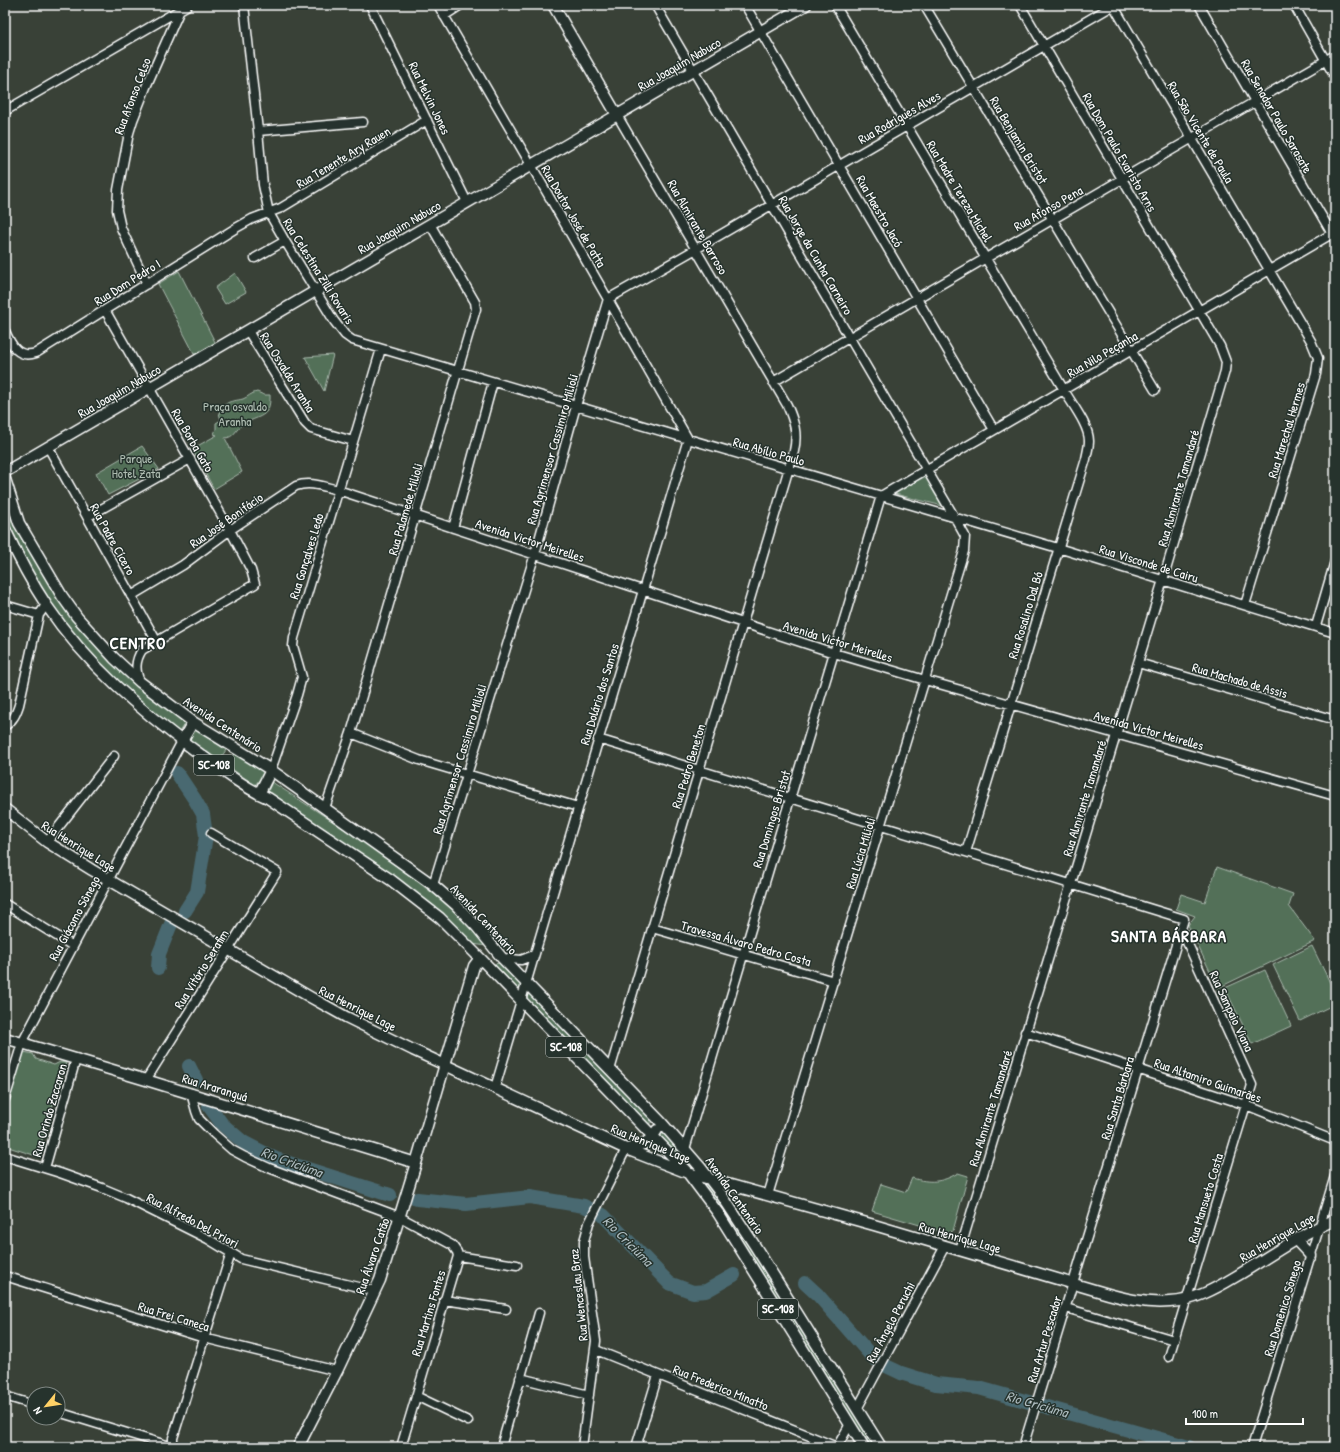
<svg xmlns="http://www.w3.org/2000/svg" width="1340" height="1452" font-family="'Patrick Hand',sans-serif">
  <rect width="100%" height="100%" fill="#394137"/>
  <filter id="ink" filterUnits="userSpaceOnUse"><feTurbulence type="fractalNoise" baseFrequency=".025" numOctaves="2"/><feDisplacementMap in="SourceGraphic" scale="8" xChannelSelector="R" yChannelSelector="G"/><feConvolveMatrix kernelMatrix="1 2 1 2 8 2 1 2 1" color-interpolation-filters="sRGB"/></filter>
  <g filter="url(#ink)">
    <path fill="#527058" stroke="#a8b8ac" d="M 179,271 L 216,344 L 196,357 L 158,284 Z
      M 235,273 L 246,292 L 225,304 L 215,288 Z
      M 333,355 L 324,391 L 305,357 Z
      M 257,392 L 264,395 L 270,395 C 271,419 258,415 242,425 C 236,429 234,438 225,438 L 242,472 L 214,489 L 192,449 L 217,435 L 214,434 L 216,429 L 216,423 L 221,420 L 219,413 C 226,400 230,402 243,399 C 248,397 251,393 257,392 Z
      M 142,446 L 159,469 L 108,495 L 96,473 Z
      M 928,474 L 947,507 L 895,494 Z
      M 5,494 L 72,616 L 186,721 L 179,732 L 130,693 L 98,663 L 63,622 L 20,554 L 5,520 Z
      M 193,728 L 226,750 L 218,762 L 186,741 Z
      M 234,753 L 265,773 L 255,785 L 226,765 Z
      M 272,782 L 355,836 L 410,876 L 447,904 L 487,946 L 472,944 L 438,911 L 383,868 L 268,791 Z
      M 1217,867 L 1293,894 L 1289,906 L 1315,941 L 1218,988 L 1188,925 L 1195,916 L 1176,909 L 1181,894 L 1205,902 Z
      M 1312,946 L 1335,993 L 1335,1004 L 1300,1021 L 1273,965 Z
      M 503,963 L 651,1117 L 649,1129 L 492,964 Z
      M 1265,970 L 1291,1026 L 1252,1044 L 1225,988 Z
      M 24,1052 L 33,1054 L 36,1059 L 54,1065 L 60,1062 L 66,1063 L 37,1156 L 5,1146 L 5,1112 Z
      M 664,1131 L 699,1171 L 732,1216 L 878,1447 L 867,1447 L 756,1269 L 659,1139 Z
      M 958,1173 L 968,1176 L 953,1231 L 947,1233 L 872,1211 L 881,1184 L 906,1192 L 912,1178 C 930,1183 941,1183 958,1173 Z"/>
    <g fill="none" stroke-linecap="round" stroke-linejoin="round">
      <path stroke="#4a6971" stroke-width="14" d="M 177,773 L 195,800 L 203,814 L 206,836 L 197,892 L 185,911
        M 158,968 L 159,954 L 171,924
        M 189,1066 L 196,1080
        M 209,1106 L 222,1124 L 243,1142 L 276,1159 L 390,1195
        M 417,1199 L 466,1204 L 530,1197 L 584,1206 L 603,1215 L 669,1283 L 693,1292 L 706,1291 L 734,1275
        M 805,1283 L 818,1295 L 874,1359
        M 884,1365 L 901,1373 L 936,1384 L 979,1388 L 1189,1447"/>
      <g stroke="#fff" stroke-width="11">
        <path id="minor" d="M 244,5 L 258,131 L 263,185 L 269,213 L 285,241 L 334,321 L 345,335 L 352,340 L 1058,548 L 1335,633
          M 370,5 L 467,202
          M 438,5 L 531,165 L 688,439 L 495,1088
          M 655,5 L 955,518 L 965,536 L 964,551 L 768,1195
          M 745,5 L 994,430
          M 835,5 L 1064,390 C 1071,403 1089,425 1089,441 C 1089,447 1087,453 1086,459 L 966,852
          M 924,5 L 1155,390
          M 1113,5 L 1311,341 L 1318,358 L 1316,374 L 1245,605
          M 1199,5 L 1335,239
          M 1294,5 L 1335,77
          M 444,16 L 461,5
          M 5,111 L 188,5
          M 258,131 L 363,122
          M 255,258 L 285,241
          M 147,284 L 121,228 L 117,210 L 118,190 L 129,133 L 133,120 L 146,87 L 180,10 L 181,5
          M 105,310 L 230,530 L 251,570 L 255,584 L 142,650 C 135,661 135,670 140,682
          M 5,331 C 11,345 18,359 36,353 L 236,228 L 252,219 L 281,208 L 427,120
          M 248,331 L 305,423 L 311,429 L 353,441
          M 773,382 L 1335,55
          M 48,447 L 157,642
          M 87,517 L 190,459
          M 453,528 L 493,382
          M 131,596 L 183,565 L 230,530 L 296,486 C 311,481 324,487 338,490 L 834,653 L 925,680 L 1335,796
          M 5,605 L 39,615
          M 1316,626 L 1335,561
          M 1138,663 L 1335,720
          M 5,726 C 13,721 16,714 19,705 L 39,615 L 46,605
          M 351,733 L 419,760 L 578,807
          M 598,739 L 1184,919 L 1023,1447
          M 271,770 L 297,695 L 302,677 L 293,646 L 294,638 L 381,349
          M 325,808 L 351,733 L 476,309 L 475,302 L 430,224
          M 47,842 L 114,756
          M 433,885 L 535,554 L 576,406 L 608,299 L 696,249 L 1114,5
          M 5,904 L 73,946
          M 652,928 L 834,981
          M 502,958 L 521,960 L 534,955
          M 1025,1032 L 1246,1105 L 1335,1141
          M 610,1070 L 794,451 C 798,433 794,421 787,405 L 617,115
          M 146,1080 L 277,872 L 211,833
          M 191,1093 L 196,1111 L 199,1119 L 214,1134 L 232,1150 L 245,1157 L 269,1168 L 400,1217 L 452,1245 L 457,1252 L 458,1256 L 401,1447
          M 5,1099 L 22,1043 L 182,741
          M 685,1149 L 881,496 L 1335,232
          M 5,1156 L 60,1173 L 102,1188 L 126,1198 L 208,1239 L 241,1259 L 375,1291
          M 45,1168 L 76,1059
          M 960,1250 L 1163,580 L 1225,371 L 1226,362 L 1220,346 L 1020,5
          M 458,1256 L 517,1265
          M 5,1276 L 204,1338 L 337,1371
          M 444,1300 L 506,1309
          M 1066,1308 L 1174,1340
          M 596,1350 L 837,1447
          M 1169,1357 L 1252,1085 L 1181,929
          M 520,1378 L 589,1395
          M 5,1396 L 34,1405
          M 416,1396 L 468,1421
          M 857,1409 L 945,1246
          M 58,1412 L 173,1447 L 173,1438 L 231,1253
          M 501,1447 L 539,1313
          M 582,1447 L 596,1341 L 584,1257 L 584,1241 L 589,1223 L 626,1149
          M 636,1447 L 658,1375
          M 837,1447 L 850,1424
          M 1252,1447 L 1335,1176
          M 1333,1447 L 1335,1442"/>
      </g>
      <g stroke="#fff" stroke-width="13">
        <path id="major" d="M 553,5 L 617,115
          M 5,472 L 806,5
          M 5,479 L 19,523 L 62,596 L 77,617 L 114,658 L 140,682 L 193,722 L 271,770 L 433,885 L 456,905 L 477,927 L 502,958 L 661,1122 L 701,1168 L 721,1194 L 755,1246 L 881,1447
          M 5,529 C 17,555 31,582 47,606 C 86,664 141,711 197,752 C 219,768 243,787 268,798 L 391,880 L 440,918 L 480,958 L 673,1157 L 688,1173 L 718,1213 L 864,1447
          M 182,741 L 193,722
          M 259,794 L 271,770
          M 5,809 L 47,842 L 92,870 L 310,997 L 346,1017 L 413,1050 L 626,1149 L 688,1173 L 874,1225 L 1098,1291 C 1121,1298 1145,1304 1170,1302 C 1193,1301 1215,1289 1235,1277 C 1268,1258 1299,1234 1335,1220
          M 5,1038 L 146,1080 L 416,1163
          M 626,1149 C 640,1146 649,1144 657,1130
          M 1296,1240 L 1311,1256
          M 298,1447 L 337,1371 L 380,1280 L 416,1163 L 474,966 L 480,958"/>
      </g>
      <use href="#minor" stroke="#26332d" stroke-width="8"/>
      <use href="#major" stroke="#26332d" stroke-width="10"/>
    </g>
  </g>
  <g text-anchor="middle" stroke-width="3" stroke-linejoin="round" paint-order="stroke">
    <g fill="#26332d" stroke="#bec2c0" stroke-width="1">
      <rect x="194" y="755" width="40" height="20" rx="3"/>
      <rect x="546" y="1037" width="40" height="20" rx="3"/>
      <rect x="758" y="1299" width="40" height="20" rx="3"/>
    </g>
    <g font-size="12" font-weight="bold" fill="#fff">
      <text x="214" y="769">SC-108</text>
      <text x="566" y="1051">SC-108</text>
      <text x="778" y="1313">SC-108</text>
    </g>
    <g font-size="13" fill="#fff" stroke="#26332d">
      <text transform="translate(679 64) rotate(-30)" y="5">Rua Joaquim Nabuco</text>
      <text transform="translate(132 96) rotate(-69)" y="5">Rua Afonso Celso</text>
      <text transform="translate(430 98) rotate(64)" y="5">Rua Melvin Jones</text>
      <text transform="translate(1277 116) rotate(60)" y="5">Rua Senador Paulo Sarasate</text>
      <text transform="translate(899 117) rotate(-30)" y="5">Rua Rodrigues Alves</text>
      <text transform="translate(1201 132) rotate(59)" y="5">Rua São Vicente de Paula</text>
      <text transform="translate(1019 140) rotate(59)" y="5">Rua Benjamin Bristot</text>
      <text transform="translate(1120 152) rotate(60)" y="5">Rua Dom Paulo Evaristo Arns</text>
      <text transform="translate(343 157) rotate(-31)" y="5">Rua Tenente Ary Rauen</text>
      <text transform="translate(960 191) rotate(59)" y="5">Rua Madre Tereza Michel</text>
      <text transform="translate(1048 208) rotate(-30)" y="5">Rua Afonso Pena</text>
      <text transform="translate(880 211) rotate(60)" y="5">Rua Maestro Jacó</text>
      <text transform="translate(574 216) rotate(60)" y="5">Rua Doutor José de Patta</text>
      <text transform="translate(399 227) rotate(-30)" y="5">Rua Joaquim Nabuco</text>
      <text transform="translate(698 227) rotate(60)" y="5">Rua Almirante Barroso</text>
      <text transform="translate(816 255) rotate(60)" y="5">Rua Jorge da Cunha Carneiro</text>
      <text transform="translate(319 271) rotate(58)" y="5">Rua Celestina Zilli Rovaris</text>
      <text transform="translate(127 282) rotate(-32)" y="5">Rua Dom Pedro I</text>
      <text transform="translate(1102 354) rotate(-30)" y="5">Rua Nilo Peçanha</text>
      <text transform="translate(288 372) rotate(58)" y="5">Rua Osvaldo Aranha</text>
      <text transform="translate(119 391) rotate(-30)" y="5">Rua Joaquim Nabuco</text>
      <text transform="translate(1286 430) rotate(-73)" y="5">Rua Marechal Hermes</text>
      <text transform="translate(193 440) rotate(60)" y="5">Rua Borba Gato</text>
      <text transform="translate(552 449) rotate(-74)" y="5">Rua Agrimensor Cassimiro Milioli</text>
      <text transform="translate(769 451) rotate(16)" y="5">Rua Abílio Paulo</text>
      <text transform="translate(1178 488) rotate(-74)" y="5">Rua Almirante Tamandaré</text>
      <text transform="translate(405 509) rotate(-74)" y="5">Rua Palamede Milioli</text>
      <text transform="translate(226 520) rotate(-35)" y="5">Rua José Bonifácio</text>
      <text transform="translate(113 539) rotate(61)" y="5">Rua Padre Cícero</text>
      <text transform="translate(530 540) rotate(18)" y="5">Avenida Victor Meirelles</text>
      <text transform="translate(306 556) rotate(-73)" y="5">Rua Gonçalves Ledo</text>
      <text transform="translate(1149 563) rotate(17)" y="5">Rua Visconde de Cairu</text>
      <text transform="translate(1025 615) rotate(-73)" y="5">Rua Rosalino Dal Bó</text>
      <text transform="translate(838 641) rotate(17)" y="5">Avenida Victor Meirelles</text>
      <text transform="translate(1240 680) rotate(16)" y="5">Rua Machado de Assis</text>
      <text transform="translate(599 694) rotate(-73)" y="5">Rua Dolário dos Santos</text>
      <text transform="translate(223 724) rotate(33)" y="5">Avenida Centenário</text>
      <text transform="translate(1149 730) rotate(16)" y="5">Avenida Victor Meirelles</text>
      <text transform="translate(459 759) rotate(-73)" y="5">Rua Agrimensor Cassimiro Milioli</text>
      <text transform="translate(688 766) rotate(-73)" y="5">Rua Pedro Beneton</text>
      <text transform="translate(1084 798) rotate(-73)" y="5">Rua Almirante Tamandaré</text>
      <text transform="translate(771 819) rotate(-73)" y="5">Rua Domingos Bristot</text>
      <text transform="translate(79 846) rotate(32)" y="5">Rua Henrique Lage</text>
      <text transform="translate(860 853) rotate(-73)" y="5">Rua Lúcia Milioli</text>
      <text transform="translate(74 918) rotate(-62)" y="5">Rua Giácomo Sônego</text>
      <text transform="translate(484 919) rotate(47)" y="5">Avenida Centenário</text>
      <text transform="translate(746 943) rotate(16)" y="5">Travessa Álvaro Pedro Costa</text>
      <text transform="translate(201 969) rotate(-58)" y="5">Rua Vitório Serafim</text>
      <text transform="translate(358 1008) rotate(27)" y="5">Rua Henrique Lage</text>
      <text transform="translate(1232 1011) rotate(65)" y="5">Rua Sampaio Viana</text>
      <text transform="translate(1208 1080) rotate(19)" y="5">Rua Altamiro Guimarães</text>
      <text transform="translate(215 1087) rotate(17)" y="5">Rua Araranguá</text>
      <text transform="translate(1117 1098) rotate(-73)" y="5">Rua Santa Bárbara</text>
      <text transform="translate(990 1108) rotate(-73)" y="5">Rua Almirante Tamandaré</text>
      <text transform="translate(49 1110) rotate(-74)" y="5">Rua Orindo Zaccaron</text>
      <text transform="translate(651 1143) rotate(22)" y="5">Rua Henrique Lage</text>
      <text transform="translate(735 1195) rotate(55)" y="5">Avenida Centenário</text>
      <text transform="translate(1205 1198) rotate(-73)" y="5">Rua Mansueto Costa</text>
      <text transform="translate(193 1220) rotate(28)" y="5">Rua Alfredo Del Priori</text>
      <text transform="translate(960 1237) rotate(16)" y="5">Rua Henrique Lage</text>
      <text transform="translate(1277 1237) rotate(-30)" y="5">Rua Henrique Lage</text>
      <text transform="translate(372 1256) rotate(-71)" y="5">Rua Álvaro Catão</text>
      <text transform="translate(578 1295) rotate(-96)" y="5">Rua Wenceslau Braz</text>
      <text transform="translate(1282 1308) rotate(-73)" y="5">Rua Domênico Sônego</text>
      <text transform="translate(428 1313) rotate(-73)" y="5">Rua Martins Fontes</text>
      <text transform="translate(174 1316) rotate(17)" y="5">Rua Frei Caneca</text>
      <text transform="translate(890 1322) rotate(-62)" y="5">Rua Ângelo Peruchi</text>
      <text transform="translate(1044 1339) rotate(-73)" y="5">Rua Artur Pescador</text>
      <text transform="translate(721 1387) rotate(22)" y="5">Rua Frederico Minatto</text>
    </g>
    <g font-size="13" fill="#b1bfb4" stroke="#26332d">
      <text x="235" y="411">Praça osvaldo<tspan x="235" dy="15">Aranha</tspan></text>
      <text x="136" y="463">Parque<tspan x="136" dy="15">Hotel Zata</tspan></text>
    </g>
    <g font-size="14" font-style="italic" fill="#aebcbf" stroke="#26332d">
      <text transform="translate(292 1162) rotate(20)" y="5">Rio Criciúma</text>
      <text transform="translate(628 1241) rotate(45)" y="5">Rio Criciúma</text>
      <text transform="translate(1037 1404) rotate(16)" y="5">Rio Criciúma</text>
    </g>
    <g font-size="17" font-weight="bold" letter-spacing="1" fill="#fff" stroke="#26332d">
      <text x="138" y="649">CENTRO</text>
      <text x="1169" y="942">SANTA BÁRBARA</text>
    </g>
  </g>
  <rect width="1340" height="1452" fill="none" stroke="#26332d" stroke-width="20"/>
  <rect x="10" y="10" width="1320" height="1432" fill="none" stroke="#fff" stroke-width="1.5" filter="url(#ink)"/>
  <g transform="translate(46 1406) rotate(240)"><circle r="19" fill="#26332d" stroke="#7d8581"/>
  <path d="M0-3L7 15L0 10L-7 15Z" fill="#ffd166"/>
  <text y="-6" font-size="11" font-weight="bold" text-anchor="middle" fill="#ffffff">N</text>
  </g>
  <path d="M1186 1418v6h117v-6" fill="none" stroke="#ffffff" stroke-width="2"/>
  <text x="1192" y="1418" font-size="12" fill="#ffffff" stroke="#26332d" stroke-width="3" paint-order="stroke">100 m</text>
</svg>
